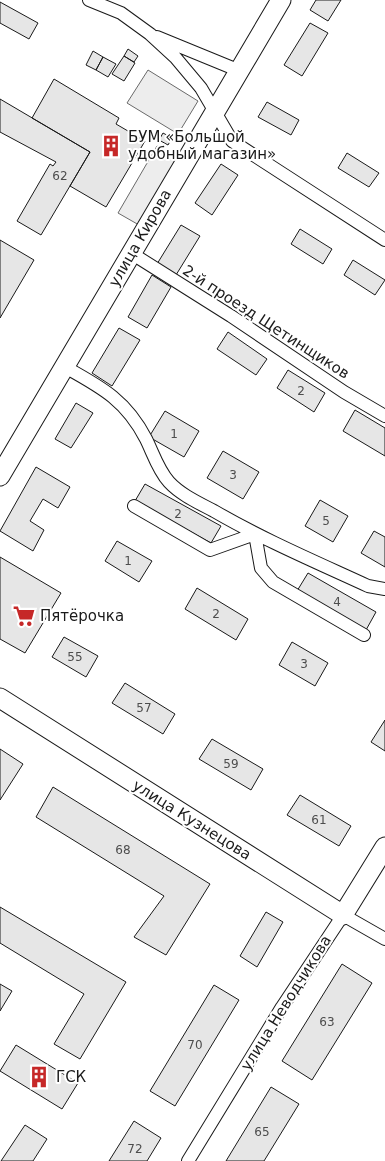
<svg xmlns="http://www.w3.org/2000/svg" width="385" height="1161" font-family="'DejaVu Sans',sans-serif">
  <rect width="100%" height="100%" fill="#fff"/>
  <path fill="#ededed" stroke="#6a6a6a" d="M 148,70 L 198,101 L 178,134 L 127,103 Z
    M 157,146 L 184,162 L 146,229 L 118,213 Z"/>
  <path fill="#e6e6e6" stroke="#1a1a1a" d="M 316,0 L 341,0 L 328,21 L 310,10 Z
    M 0,2 L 38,23 L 29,39 L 0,23 Z
    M 310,23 L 328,33 L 302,76 L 284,65 Z
    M 128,49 L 138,56 L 134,62 L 124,56 Z
    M 93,51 L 103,57 L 96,70 L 86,65 Z
    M 124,56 L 135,63 L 124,81 L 112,74 Z
    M 103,57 L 116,64 L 108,77 L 96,70 Z
    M 54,79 L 119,118 L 116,124 L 145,141 L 106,207 L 70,186 L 90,152 L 32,118 Z
    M 0,99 L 90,152 L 41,235 L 17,221 L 50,164 L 53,166 L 56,162 L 0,132 Z
    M 267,102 L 299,120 L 291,135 L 258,117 Z
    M 163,133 L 172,138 L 168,145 L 159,140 Z
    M 347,153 L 379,173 L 369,187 L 338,168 Z
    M 221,164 L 238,175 L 212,215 L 195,203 Z
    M 181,225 L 200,236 L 176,275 L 157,264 Z
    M 300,229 L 332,249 L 323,264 L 291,244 Z
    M 0,240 L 34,260 L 0,318 Z
    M 353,260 L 385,280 L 375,295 L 344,275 Z
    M 152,275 L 171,287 L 147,328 L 128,317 Z
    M 119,328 L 140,340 L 112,386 L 92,373 Z
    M 228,332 L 267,359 L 256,375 L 217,349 Z
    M 288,370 L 325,393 L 314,412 L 277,388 Z
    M 76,403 L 93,413 L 71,448 L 55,439 Z
    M 355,410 L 385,428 L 385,456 L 343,431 Z
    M 165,411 L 199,431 L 184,457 L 149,437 Z
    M 223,451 L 259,472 L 243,499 L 207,478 Z
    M 36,467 L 70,487 L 58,508 L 43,499 L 30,521 L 44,530 L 33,551 L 0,531 Z
    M 145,484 L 221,526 L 211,543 L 135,501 Z
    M 320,500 L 348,516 L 333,542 L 305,526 Z
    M 374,531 L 385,537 L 385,567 L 361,553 Z
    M 117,541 L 152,561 L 139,582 L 105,561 Z
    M 0,557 L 61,593 L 25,653 L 0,639 Z
    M 308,573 L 376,612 L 366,630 L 297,591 Z
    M 197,588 L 248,619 L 236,640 L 185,609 Z
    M 64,637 L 98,656 L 86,677 L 52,657 Z
    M 292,642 L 328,663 L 315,686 L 279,665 Z
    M 125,683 L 175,714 L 163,734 L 112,703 Z
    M 385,720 L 385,751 L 371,742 Z
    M 212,739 L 263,769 L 251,790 L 199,759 Z
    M 0,749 L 23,764 L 0,800 Z
    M 53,787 L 210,884 L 166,955 L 134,937 L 164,896 L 36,817 Z
    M 300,795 L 351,826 L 339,846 L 287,815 Z
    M 0,907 L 126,982 L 80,1059 L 54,1044 L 84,994 L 0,943 Z
    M 266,912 L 283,922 L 257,967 L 240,956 Z
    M 342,964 L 372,983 L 312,1080 L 282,1061 Z
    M 0,984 L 12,991 L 0,1011 Z
    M 214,985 L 239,1000 L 175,1106 L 150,1091 Z
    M 16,1045 L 78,1083 L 62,1109 L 0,1071 Z
    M 271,1087 L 299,1104 L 264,1161 L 226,1161 Z
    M 134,1121 L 161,1138 L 147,1161 L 109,1161 Z
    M 25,1125 L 47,1139 L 33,1161 L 1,1161 Z"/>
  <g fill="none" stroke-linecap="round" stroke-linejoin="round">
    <g stroke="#1a1a1a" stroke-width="14">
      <path id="street" d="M 89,0 L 121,13 L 150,34 L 175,57 L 201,88 L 232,141 L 385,240
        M 157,37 L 240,71
        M 131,253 L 231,316 L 344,392 L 385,416
        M 65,367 C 101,387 126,400 146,439 C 153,453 158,470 169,482 C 181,495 199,503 214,511 C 264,540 316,562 368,586 L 385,589
        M 134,506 L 210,550 L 255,534 L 261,568 L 273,582 L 364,635
        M 188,1161 L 282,1007 L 343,915 L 385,939"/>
    </g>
    <g stroke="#1a1a1a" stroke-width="21">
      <path id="secondary" d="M 0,476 L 281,0
        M 0,698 L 343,915 L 385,847"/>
    </g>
    <use href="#street" stroke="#fff" stroke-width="12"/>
    <use href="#secondary" stroke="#fff" stroke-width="19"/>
  </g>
  <defs>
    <g id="building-bare" transform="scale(1.725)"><path d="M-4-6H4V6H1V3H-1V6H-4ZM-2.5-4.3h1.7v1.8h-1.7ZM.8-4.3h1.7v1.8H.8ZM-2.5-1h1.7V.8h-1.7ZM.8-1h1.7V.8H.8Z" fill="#c62828" stroke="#fff" stroke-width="2.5" paint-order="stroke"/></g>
    <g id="supermarket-bare" transform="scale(1.725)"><path d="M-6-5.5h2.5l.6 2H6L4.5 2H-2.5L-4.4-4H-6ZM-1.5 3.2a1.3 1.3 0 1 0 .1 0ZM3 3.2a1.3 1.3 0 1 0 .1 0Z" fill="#c62828" stroke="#fff" stroke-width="2.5" paint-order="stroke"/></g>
  </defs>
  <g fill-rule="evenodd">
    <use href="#building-bare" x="111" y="146"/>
    <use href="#supermarket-bare" x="24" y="616"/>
    <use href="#building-bare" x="39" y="1077"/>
  </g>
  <g text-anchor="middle" stroke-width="4" stroke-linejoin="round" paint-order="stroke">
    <g font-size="12" fill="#4d4d4d">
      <text x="60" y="180">62</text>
      <text x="301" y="395">2</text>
      <text x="174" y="438">1</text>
      <text x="233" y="479">3</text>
      <text x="178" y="518">2</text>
      <text x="326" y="525">5</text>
      <text x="128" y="565">1</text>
      <text x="337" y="606">4</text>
      <text x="216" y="618">2</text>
      <text x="75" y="661">55</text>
      <text x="304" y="668">3</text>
      <text x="144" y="712">57</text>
      <text x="231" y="768">59</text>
      <text x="319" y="824">61</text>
      <text x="123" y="854">68</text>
      <text x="327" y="1026">63</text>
      <text x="195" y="1049">70</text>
      <text x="262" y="1136">65</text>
      <text x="135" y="1153">72</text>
    </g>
    <g font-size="15" fill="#1a1a1a" stroke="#fff" text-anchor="start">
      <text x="128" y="142">БУМ «Большой<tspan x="128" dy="17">удобный магазин»</tspan></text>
      <text x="40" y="621">Пятёрочка</text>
      <text x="56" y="1082">ГСК</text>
    </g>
    <g font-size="15" fill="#1a1a1a" stroke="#fff">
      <text transform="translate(140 238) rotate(-60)" y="5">улица Кирова</text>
      <text transform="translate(266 322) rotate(33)" y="5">2-й проезд Щетинщиков</text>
      <text transform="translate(192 820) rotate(32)" y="5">улица Кузнецова</text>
      <text transform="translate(286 1003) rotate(-58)" y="5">улица Неводчикова</text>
    </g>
  </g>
</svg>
